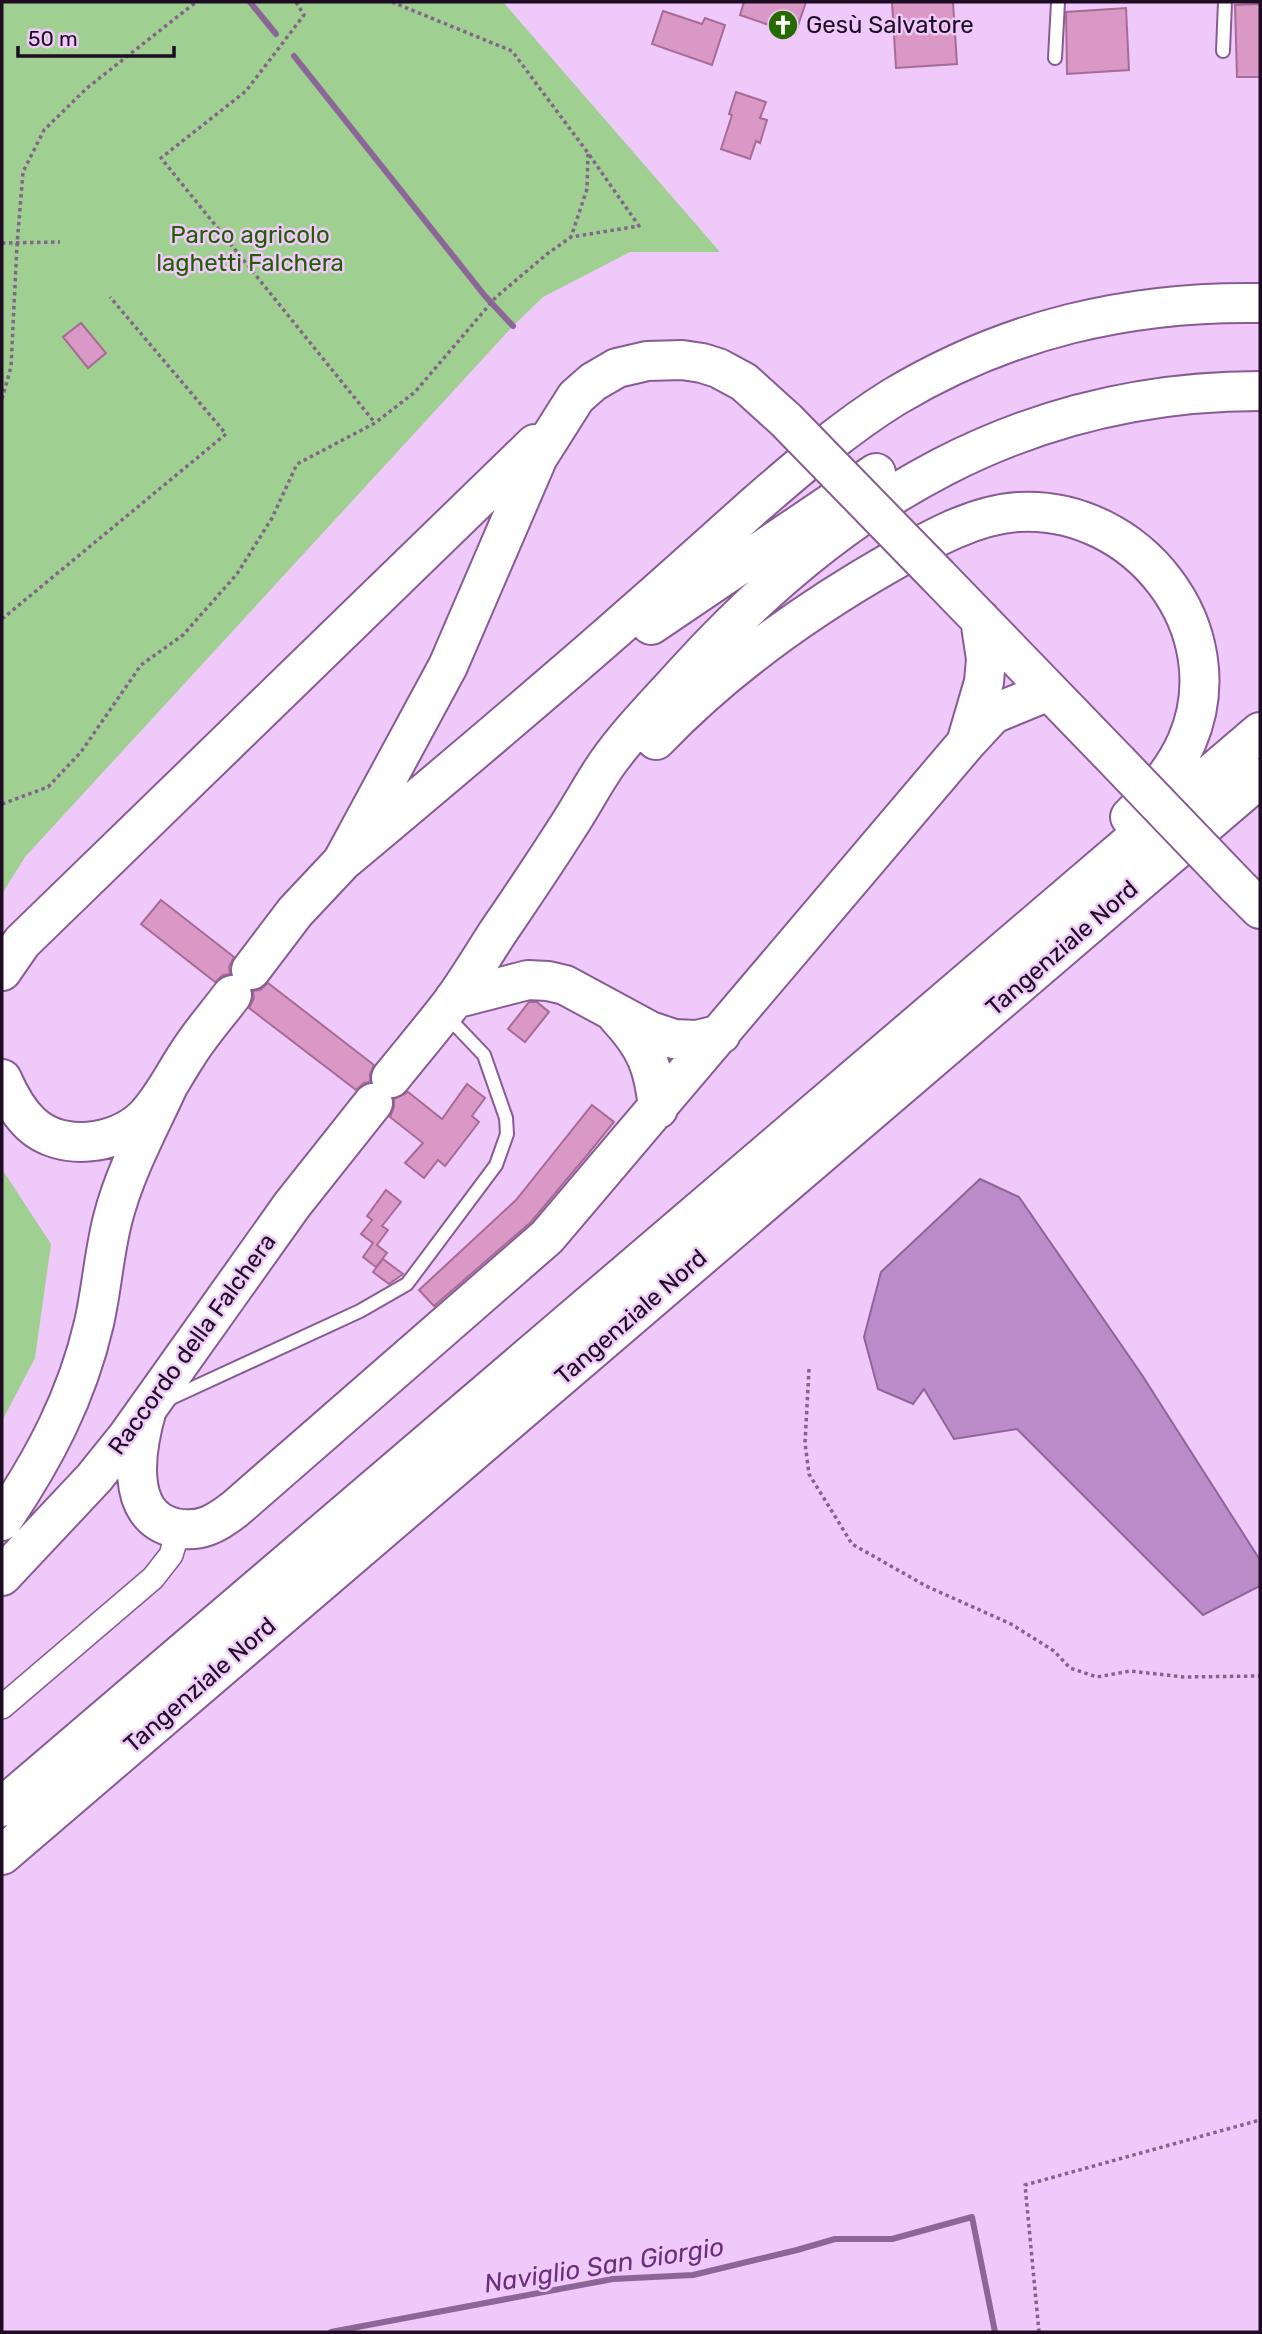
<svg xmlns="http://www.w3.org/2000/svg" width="1262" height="2334" font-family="Rubik,sans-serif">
  <rect width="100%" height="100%" fill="#efc9fa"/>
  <path fill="#a0cf92" d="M 2,2 L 503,2 L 720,252 L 630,252 L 543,297 L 513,326 L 25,857 L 2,894 Z
    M 2,1169 L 51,1244 L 35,1358 L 2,1421 Z"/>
  <path fill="#bc8cca" stroke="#8c6698" stroke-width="2" d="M 980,1179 L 1019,1197 L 1142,1375 L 1260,1560 L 1260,1586 L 1203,1615 L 1017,1429 L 954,1439 L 924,1389 L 913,1404 L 878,1389 L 864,1337 L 881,1272 Z"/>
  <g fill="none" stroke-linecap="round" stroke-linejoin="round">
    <path stroke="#8c6698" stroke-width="6" d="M 250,2 L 276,34
      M 294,56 L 485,296 L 513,326
      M 331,2332 L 613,2279 L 693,2275 L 797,2250 L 835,2239 L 892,2239 L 972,2217 L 995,2332"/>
  </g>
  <path fill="#d998c5" stroke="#a76b95" stroke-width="2" d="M 744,2 L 806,2 L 795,34 L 740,15 Z
    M 892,2 L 953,2 L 957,64 L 896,68 Z
    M 1260,4 L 1260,77 L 1237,77 L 1235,5 Z
    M 1126,8 L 1129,70 L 1067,74 L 1066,12 Z
    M 663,11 L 702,24 L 705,18 L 725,25 L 712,65 L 652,44 Z
    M 736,92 L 766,102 L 760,118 L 767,120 L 760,143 L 756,141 L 750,159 L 721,149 L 732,115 L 729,114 Z
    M 81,323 L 106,353 L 88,368 L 63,337 Z
    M 161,900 L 234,957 L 229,967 L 230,974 L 223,975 L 215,982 L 141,924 Z
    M 268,983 L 374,1065 L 370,1074 L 370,1082 L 364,1083 L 356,1090 L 249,1008 L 254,998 L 253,991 L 260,990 Z
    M 529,1002 L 537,1002 L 549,1012 L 525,1042 L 508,1029 Z
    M 467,1084 L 485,1098 L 472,1116 L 479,1122 L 445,1166 L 438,1160 L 424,1178 L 405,1163 L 423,1143 L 390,1117 L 394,1107 L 394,1099 L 408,1092 L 442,1119 Z
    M 592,1105 L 614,1122 L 588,1154 L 531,1222 L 434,1306 L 419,1290 L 516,1200 Z
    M 386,1190 L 401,1202 L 382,1226 L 388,1230 L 377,1245 L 387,1253 L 376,1267 L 363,1257 L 373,1243 L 361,1234 L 372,1220 L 367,1216 Z
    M 383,1259 L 403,1274 L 389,1284 L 373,1272 Z"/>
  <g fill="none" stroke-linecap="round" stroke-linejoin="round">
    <g stroke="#875c93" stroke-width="16">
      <path id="lane" d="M 1223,51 L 1225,2
        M 1055,58 L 1058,2
        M 169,1399 L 360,1311 L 407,1284 L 496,1165 L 507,1134 L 506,1118 L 484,1055 L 445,1014"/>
    </g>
    <g stroke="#875c93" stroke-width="26">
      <path id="street" d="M 2,1707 L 153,1578 L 171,1555 L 179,1528"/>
    </g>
    <g stroke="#875c93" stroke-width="42">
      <path id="highway" d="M 938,576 L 1118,762
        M 651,625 L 876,473
        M 656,740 C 724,669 807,610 891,562 C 930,540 973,515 1018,512 C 1137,505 1235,629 1187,741 C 1174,771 1153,794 1130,817
        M 967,740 L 984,682 L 986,659 L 980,619
        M 342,862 C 440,780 538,698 634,613 C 674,578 714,542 754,506 C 799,467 844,428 894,397 C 1008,329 1128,301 1260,303
        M 1236,885 L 1260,909
        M 251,970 L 295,912 L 342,862 L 448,666 L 538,457 L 576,397 L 593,382 L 617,368 L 647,361 L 682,360 L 702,363 L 718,368 L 744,382 L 786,420
        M 2,971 L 22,942 L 535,444
        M 454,999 L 528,980 L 548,981 L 565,985 L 650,1031 L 674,1039 L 697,1040 L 721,1034
        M 617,1016 C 646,1047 654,1067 658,1109
        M 391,1078 C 412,1052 433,1027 453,1001 C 469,979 483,955 498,932 C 522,897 546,861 569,825 C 582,805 593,784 606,765 C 629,732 659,702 686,672 C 842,500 1023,391 1260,391
        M 2,1079 C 9,1095 18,1112 31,1124 C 61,1152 116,1145 144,1118 C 162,1100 173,1076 187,1055 C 200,1034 217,1015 232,995
        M 147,1409 C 136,1447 123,1516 175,1528 C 200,1533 216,1524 235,1509 L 547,1237 L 967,742 L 993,714 L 1049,691
        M 2,1521 C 44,1459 77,1397 94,1323 C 102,1288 104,1252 113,1218 C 125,1171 149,1128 169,1084
        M 2,1576 L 94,1478 L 127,1437 L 292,1205 L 373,1103
        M 2,1807 L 1260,732
        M 2,1855 L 1260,778"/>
    </g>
    <path stroke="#816689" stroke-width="3.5" stroke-dasharray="3.5 3.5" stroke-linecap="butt" d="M 296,2 L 304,15 L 246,91 L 161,158 L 375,423
      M 392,2 L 512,51 L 588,153
      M 2,243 L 60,242
      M 2,399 L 11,367 L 17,245 L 23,172 L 44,130 L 87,88 L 196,2
      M 2,619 L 226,434 L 110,297
      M 2,804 L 48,787 L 81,752 L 141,665 L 183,635 L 237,574 L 272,518 L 297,464 L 375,423 L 415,392 L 496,297 L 547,254 L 571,237 L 639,226 L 588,153 L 587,189 L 571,237
      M 809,1369 L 805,1443 L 809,1474 L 852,1544 L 926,1586 L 1011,1624 L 1054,1651 L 1070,1668 L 1097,1677 L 1130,1671 L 1184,1677 L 1260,1676
      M 1039,2332 L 1025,2185 L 1260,2120"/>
    <use href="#lane" stroke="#fff" stroke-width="12"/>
    <use href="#street" stroke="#fff" stroke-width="23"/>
    <use href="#highway" stroke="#fff" stroke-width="38"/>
    <g stroke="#875c93" stroke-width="42" stroke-linecap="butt">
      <path id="highway-bridge" d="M 786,420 L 938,576
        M 1118,762 L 1236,885"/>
    </g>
    <use href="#highway-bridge" stroke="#fff" stroke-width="38"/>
  </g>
  <defs>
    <g id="church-disc" transform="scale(1.575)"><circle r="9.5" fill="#266b02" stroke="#efc9fa"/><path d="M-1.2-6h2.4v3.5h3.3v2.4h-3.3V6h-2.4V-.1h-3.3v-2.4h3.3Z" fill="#fff"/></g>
  </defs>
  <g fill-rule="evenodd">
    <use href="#church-disc" x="783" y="25"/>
  </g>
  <g text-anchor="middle" stroke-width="5" stroke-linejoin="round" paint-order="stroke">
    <g font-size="24" fill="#1d0c22" stroke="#efc9fa" text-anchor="start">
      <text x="806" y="33">Gesù Salvatore</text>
    </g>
    <g font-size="24" fill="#205e00" stroke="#efc9fa">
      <text x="250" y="243">Parco agricolo<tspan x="250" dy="28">laghetti Falchera</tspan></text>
    </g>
    <g font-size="24" fill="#1d0c22" stroke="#efc9fa">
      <text transform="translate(1062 948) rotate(-41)" y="8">Tangenziale Nord</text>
      <text transform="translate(631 1317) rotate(-41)" y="8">Tangenziale Nord</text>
      <text transform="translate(192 1344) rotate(-54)" y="8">Raccordo della Falchera</text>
      <text transform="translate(200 1685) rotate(-41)" y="8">Tangenziale Nord</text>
    </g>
    <g font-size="26" font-style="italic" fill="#6a2f7a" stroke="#efc9fa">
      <text transform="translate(604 2265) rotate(-9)" y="9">Naviglio San Giorgio</text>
    </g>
  </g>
  <rect width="1262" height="2334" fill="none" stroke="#1d0c22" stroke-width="7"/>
  <path d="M18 46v10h156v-10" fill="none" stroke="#1d0c22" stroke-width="3.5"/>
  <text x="28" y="46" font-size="21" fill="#1d0c22" stroke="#efc9fa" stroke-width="5" paint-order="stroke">50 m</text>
</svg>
